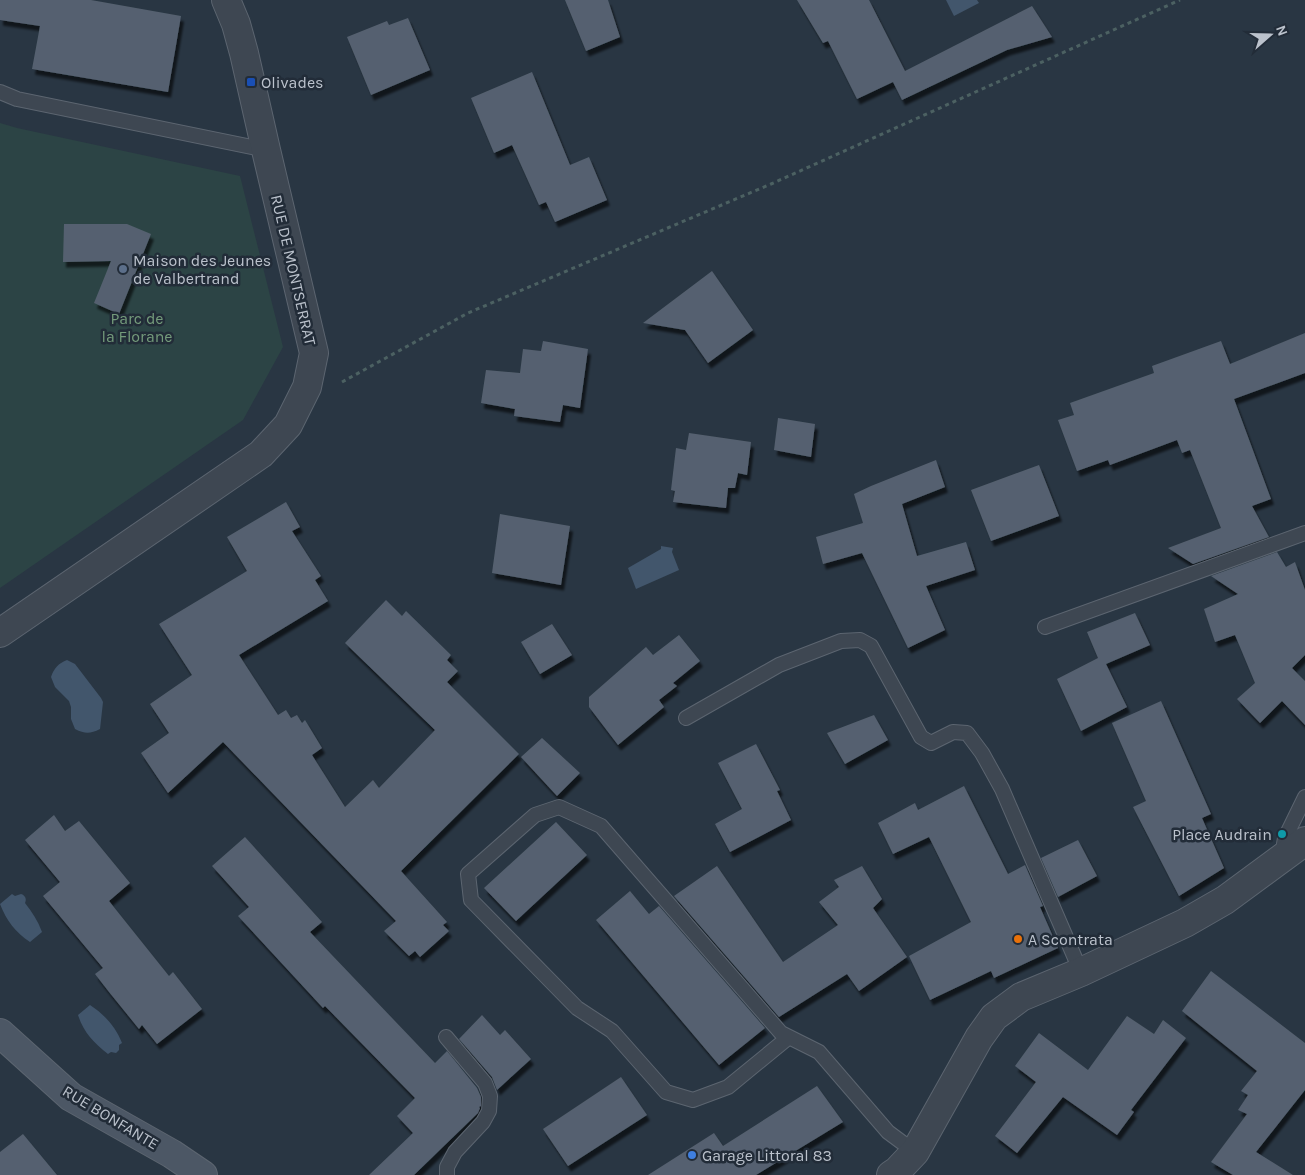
<svg xmlns="http://www.w3.org/2000/svg" width="1305" height="1175" font-family="Karla,sans-serif">
  <defs>
    <filter id="shadow"><feDropShadow dx="3" dy="5.5" stdDeviation="1" flood-color="#0009"/></filter>
  </defs>
  <rect width="100%" height="100%" fill="#293643"/>
  <path fill="#2c4445" d="M 0,123 L 17,128 L 240,176 L 283,347 L 243,420 L 0,588 Z"/>
  <path fill="#42566c" d="M 946,0 L 977,0 L 979,3 L 954,16 Z
    M 661,546 L 673,548 L 672,552 L 679,570 L 636,589 L 628,568 L 661,549 Z
    M 67,660 L 75,664 L 101,698 L 103,702 L 100,729 C 90,734 85,734 75,729 L 71,719 L 71,707 L 69,701 L 55,687 L 51,677 C 54,668 59,663 67,660 Z
    M 12,894 L 15,896 L 21,894 C 25,895 27,899 25,903 C 32,912 38,921 42,932 L 30,942 C 16,933 6,920 0,904 Z
    M 90,1005 C 104,1014 116,1027 122,1043 L 119,1045 L 119,1050 L 116,1053 L 111,1052 L 108,1054 C 93,1042 84,1033 78,1015 Z"/>
  <path fill="#55616f" filter="url(#shadow)" d="M 0,0 L 91,0 L 181,16 L 168,92 L 32,69 L 40,26 L 0,20 Z
    M 565,0 L 608,0 L 620,37 L 586,51 Z
    M 797,0 L 869,0 L 905,71 L 1032,6 L 1052,37 L 1007,50 L 902,100 L 893,82 L 857,99 L 828,41 L 823,43 Z
    M 408,18 L 430,70 L 371,95 L 347,37 L 387,21 L 389,25 Z
    M 532,72 L 570,165 L 589,157 L 607,200 L 555,222 L 546,202 L 539,205 L 512,145 L 494,153 L 471,98 Z
    M 64,224 L 127,224 L 151,234 L 119,314 L 94,303 L 111,261 L 63,262 Z
    M 712,271 L 753,330 L 708,363 L 685,330 L 643,323 Z
    M 1305,333 L 1305,373 L 1234,399 L 1271,499 L 1252,506 L 1269,537 L 1193,564 L 1168,548 L 1221,528 L 1190,450 L 1182,453 L 1177,440 L 1110,465 L 1108,460 L 1077,471 L 1058,420 L 1074,415 L 1070,403 L 1154,373 L 1152,366 L 1221,341 L 1230,364 Z
    M 543,341 L 588,349 L 580,408 L 563,405 L 560,422 L 514,416 L 515,409 L 481,403 L 486,370 L 520,373 L 523,349 L 541,351 Z
    M 778,418 L 815,424 L 811,457 L 774,450 Z
    M 689,433 L 751,442 L 747,475 L 738,473 L 735,488 L 728,488 L 726,508 L 673,502 L 675,491 L 671,490 L 676,448 L 686,450 Z
    M 936,460 L 945,487 L 902,504 L 917,556 L 966,542 L 975,570 L 926,586 L 945,630 L 908,648 L 862,553 L 823,564 L 816,537 L 863,523 L 854,494 L 871,486 Z
    M 1039,465 L 1059,516 L 991,541 L 971,490 Z
    M 286,502 L 300,527 L 292,531 L 321,576 L 315,580 L 328,601 L 239,655 L 278,715 L 286,710 L 291,718 L 297,715 L 302,723 L 305,720 L 322,748 L 312,755 L 345,807 L 373,780 L 379,788 L 435,730 L 345,643 L 386,600 L 402,616 L 406,611 L 451,655 L 447,660 L 458,671 L 447,682 L 519,754 L 401,871 L 447,922 L 443,925 L 449,931 L 420,957 L 415,951 L 409,956 L 384,931 L 396,921 L 223,742 L 168,793 L 141,753 L 169,733 L 150,704 L 192,675 L 159,624 L 247,571 L 227,537 Z
    M 500,514 L 570,526 L 561,585 L 492,573 Z
    M 1277,552 L 1286,567 L 1295,562 L 1305,590 L 1305,655 L 1292,668 L 1305,681 L 1305,725 L 1282,701 L 1260,723 L 1237,699 L 1255,683 L 1235,635 L 1215,642 L 1204,609 L 1238,594 L 1211,576 Z
    M 1135,613 L 1150,645 L 1106,664 L 1127,707 L 1081,731 L 1057,679 L 1098,658 L 1087,632 Z
    M 552,624 L 572,655 L 540,674 L 521,642 Z
    M 679,635 L 700,661 L 673,683 L 677,686 L 659,700 L 664,707 L 618,745 L 589,707 L 589,697 L 646,647 L 653,655 Z
    M 1161,701 L 1211,814 L 1202,818 L 1224,868 L 1179,896 L 1133,807 L 1146,801 L 1112,723 Z
    M 874,715 L 888,740 L 845,764 L 827,733 Z
    M 542,738 L 580,773 L 557,796 L 521,757 Z
    M 756,744 L 780,790 L 777,791 L 791,820 L 730,852 L 715,824 L 742,809 L 718,763 Z
    M 964,786 L 1008,874 L 1025,865 L 1043,906 L 1040,907 L 1058,948 L 994,978 L 991,971 L 930,1000 L 909,956 L 971,922 L 929,837 L 893,854 L 878,823 L 915,803 L 918,810 Z
    M 54,815 L 65,831 L 79,821 L 130,883 L 109,901 L 169,976 L 173,972 L 202,1009 L 157,1044 L 142,1025 L 139,1029 L 109,992 L 95,974 L 103,968 L 43,896 L 60,882 L 25,840 Z
    M 556,822 L 587,855 L 516,921 L 484,888 Z
    M 245,837 L 322,922 L 310,932 L 435,1063 L 447,1051 L 477,1088 L 481,1097 L 481,1106 L 479,1107 L 480,1108 L 478,1113 L 414,1175 L 369,1175 L 413,1133 L 397,1116 L 415,1098 L 325,1006 L 323,1008 L 238,916 L 249,907 L 212,866 Z
    M 1078,840 L 1097,876 L 1058,897 L 1041,858 Z
    M 717,866 L 783,962 L 838,925 L 819,902 L 839,887 L 834,880 L 862,866 L 882,899 L 873,908 L 907,957 L 859,991 L 847,974 L 779,1017 L 674,896 Z
    M 630,891 L 649,914 L 659,906 L 765,1028 L 719,1065 L 596,920 Z
    M 1211,971 L 1305,1043 L 1305,1090 L 1256,1152 L 1293,1175 L 1233,1175 L 1211,1162 L 1247,1114 L 1238,1110 L 1248,1095 L 1241,1091 L 1257,1071 L 1182,1011 Z
    M 482,1015 L 500,1035 L 505,1030 L 531,1059 L 497,1090 L 492,1077 L 459,1039 Z
    M 1127,1016 L 1154,1034 L 1163,1020 L 1186,1038 L 1131,1110 L 1134,1112 L 1117,1135 L 1063,1097 L 1017,1153 L 995,1136 L 1036,1082 L 1015,1066 L 1039,1033 L 1088,1070 Z
    M 621,1077 L 647,1115 L 568,1166 L 543,1129 Z
    M 817,1086 L 843,1122 L 756,1175 L 648,1175 L 714,1133 L 723,1146 Z
    M 23,1134 L 57,1175 L 0,1175 L 0,1152 Z"/>
  <g fill="none" stroke-linecap="round" stroke-linejoin="round">
    <g stroke="#5c6570" stroke-width="16">
      <path id="lane" d="M 0,92 L 17,99 L 266,150
        M 1045,627 L 1305,533
        M 686,718 L 779,665 L 841,641 L 860,640 L 871,646 L 921,737 L 931,743 L 953,732 L 967,733 L 982,753 L 1002,789 L 1081,972
        M 1282,856 L 1285,838 L 1305,797
        M 446,1037 L 485,1083 L 490,1096 L 489,1111 L 483,1122 L 455,1152 L 447,1167 L 447,1175
        M 789,1037 L 728,1087 L 693,1100 L 666,1092 L 612,1031 L 577,1008 L 471,900 L 468,874 L 535,815 L 559,807 L 601,826 L 781,1033 L 819,1052 L 888,1132 L 915,1152"/>
    </g>
    <g stroke="#5c6570" stroke-width="30">
      <path id="street" d="M 0,633 L 261,454 L 288,425 L 307,387 L 314,353 L 266,150 L 244,53 L 236,24 L 226,0
        M 891,1175 L 897,1171 L 915,1152 L 979,1038 L 994,1017 L 1021,997 L 1081,972 L 1185,923 L 1225,900 L 1305,841"/>
    </g>
    <g stroke="#5c6570" stroke-width="30">
      <path id="secondary" d="M 0,1033 L 71,1097 L 172,1154 L 203,1175"/>
    </g>
    <path stroke="#4c6162" stroke-width="3" stroke-dasharray="4 4" stroke-linecap="butt" d="M 342,382 L 468,313 L 771,184 L 1180,0"/>
    <use href="#lane" stroke="#3e4752" stroke-width="14"/>
    <use href="#street" stroke="#3e4752" stroke-width="28"/>
    <use href="#secondary" stroke="#4c5765" stroke-width="28"/>
  </g>
  <rect fill="#1a4fb4" stroke="#222c38" stroke-width="2" x="246" y="77" width="10" height="10" rx="2.5"/>
  <circle fill="#5c6f8a" stroke="#222c38" stroke-width="2" cx="123" cy="269" r="5"/>
  <circle fill="#0f9aa8" stroke="#222c38" stroke-width="2" cx="1282" cy="834" r="5"/>
  <circle fill="#e8710a" stroke="#222c38" stroke-width="2" cx="1018" cy="939" r="5"/>
  <circle fill="#3f7fe0" stroke="#222c38" stroke-width="2" cx="692" cy="1155" r="5"/>
  <g text-anchor="middle" stroke-width="5" stroke-linejoin="round" paint-order="stroke">
    <g font-size="16" fill="#bbc2cc" stroke="#222c38" text-anchor="start">
      <text x="261" y="88">Olivades</text>
      <text x="133" y="266">Maison des Jeunes<tspan x="133" dy="18">de Valbertrand</tspan></text>
      <text x="1272" y="840" text-anchor="end">Place Audrain</text>
      <text x="1028" y="945">A Scontrata</text>
      <text x="702" y="1161">Garage Littoral 83</text>
    </g>
    <g font-size="16" fill="#bbc2cc" stroke="#222c38">
      <text transform="translate(294 270) rotate(77)" y="6">RUE DE MONTSERRAT</text>
      <text transform="translate(111 1117) rotate(31)" y="6">RUE BONFANTE</text>
    </g>
    <g font-size="16" fill="#749b7b" stroke="#222c38">
      <text x="137" y="324">Parc de<tspan x="137" dy="18">la Florane</tspan></text>
    </g>
  </g>
  <g transform="translate(1270 35) rotate(70)" stroke="#222c38" stroke-width="4" paint-order="stroke">
  <path d="M0-4L9 19L0 12L-9 19Z" fill="#bbc2cc"/>
  <text y="-8" font-size="14" font-weight="bold" text-anchor="middle" fill="#bbc2cc">N</text>
  </g>
</svg>
